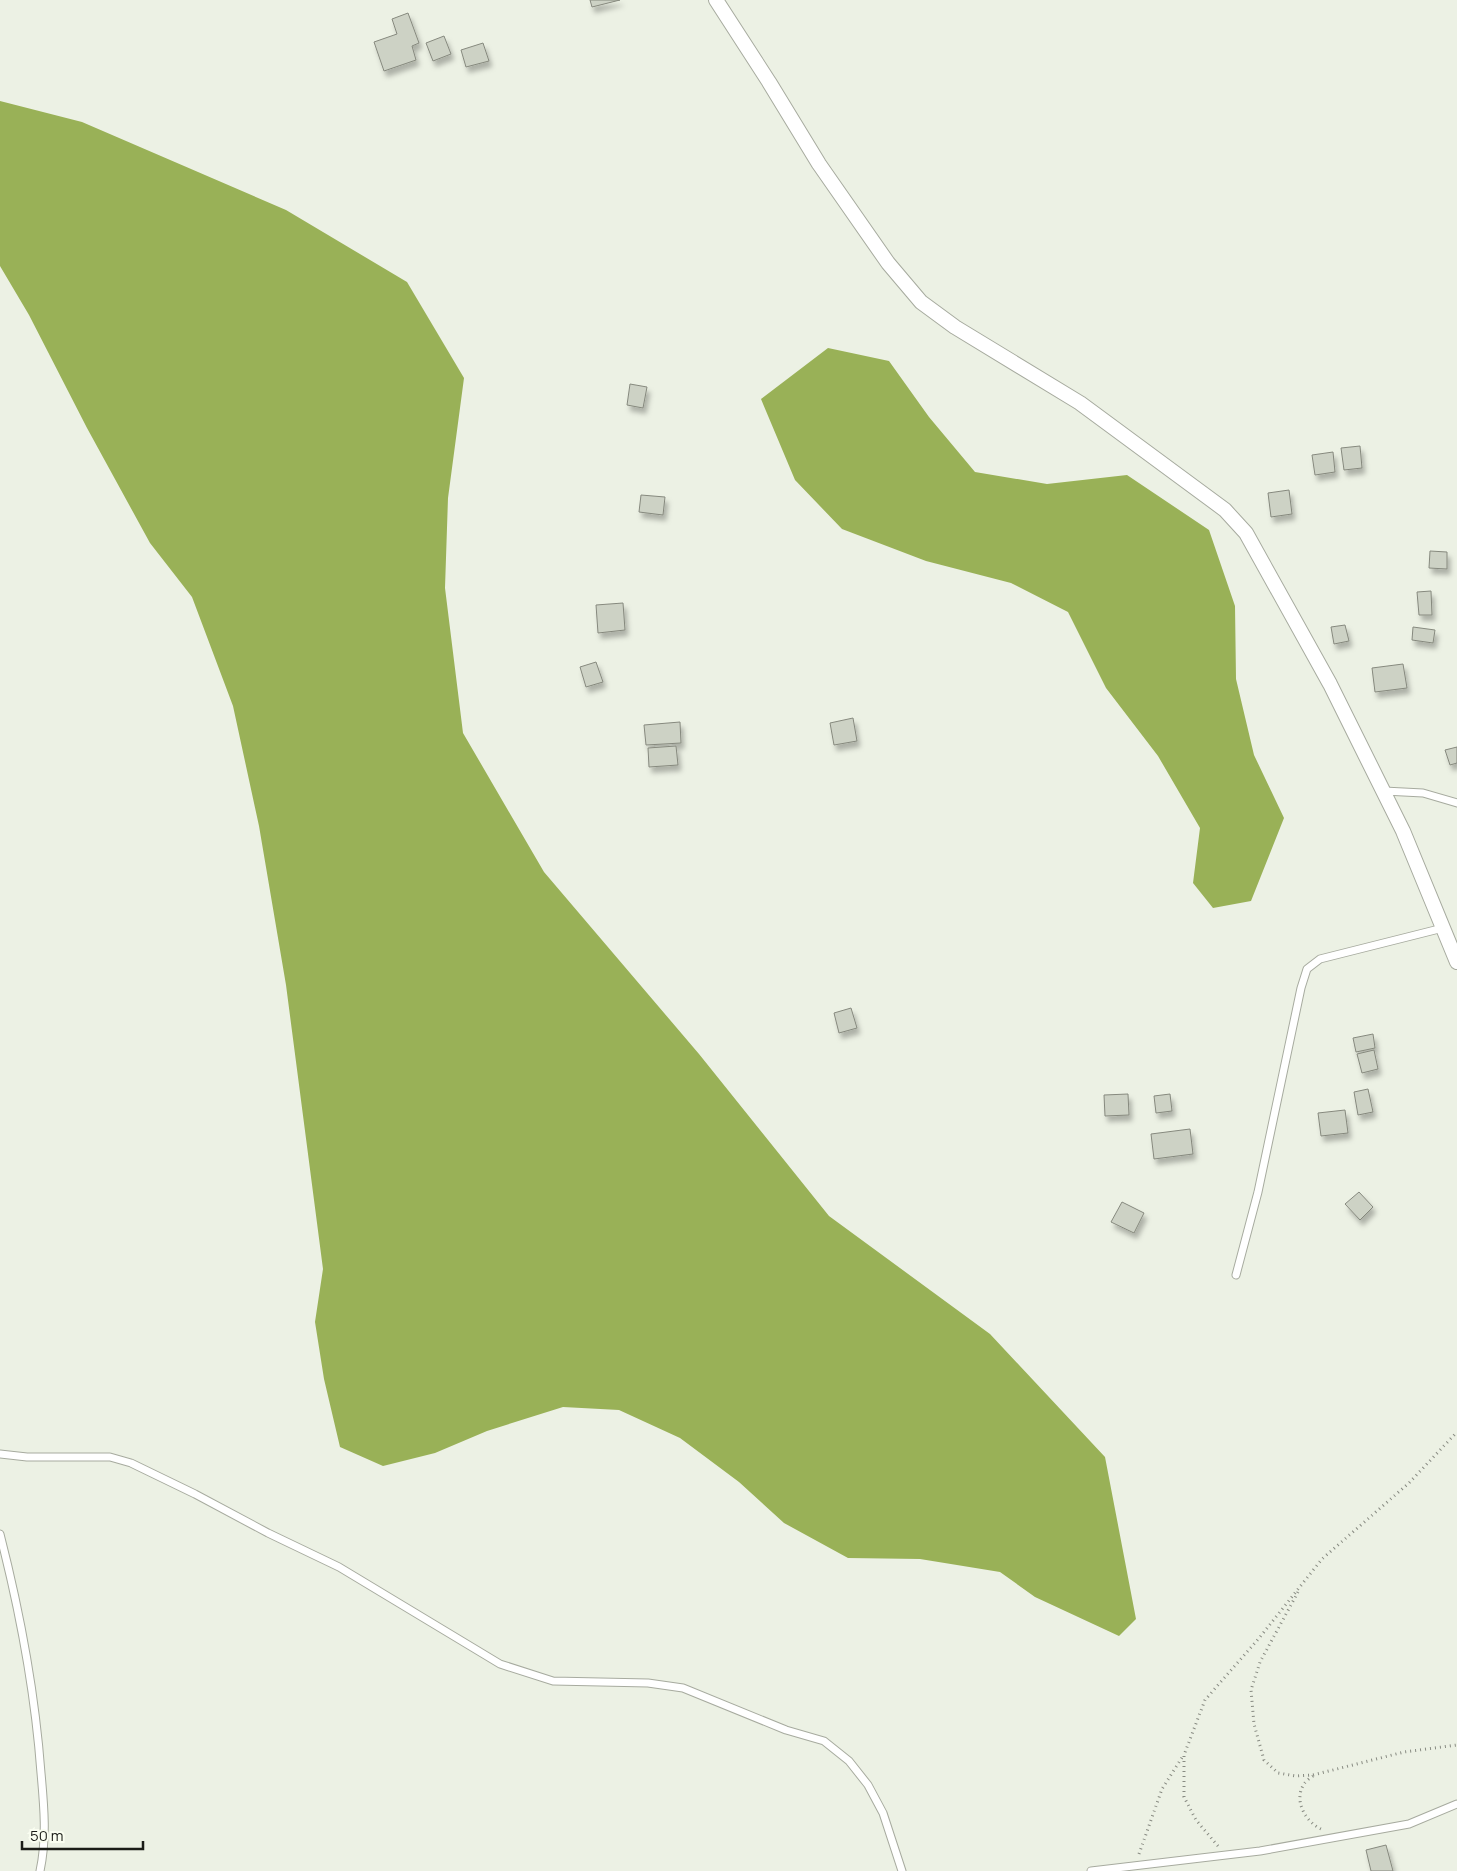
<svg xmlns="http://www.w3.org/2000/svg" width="1457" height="1871" font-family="Manrope,sans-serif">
  <defs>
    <filter id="shadow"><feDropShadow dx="3" dy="5.5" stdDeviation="2.5" flood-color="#0004"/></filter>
  </defs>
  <rect width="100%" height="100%" fill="#ecf1e4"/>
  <path fill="#99b157" d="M 0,101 L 82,122 L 286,210 L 407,282 L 464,378 L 448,498 L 445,588 L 463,733 L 544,872 L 699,1054 L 829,1216 L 990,1334 L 1105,1457 L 1136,1619 L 1119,1636 L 1035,1597 L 1000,1572 L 920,1559 L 848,1558 L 784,1523 L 739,1482 L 680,1438 L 619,1410 L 563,1407 L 487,1431 L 435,1453 L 383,1466 L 340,1447 L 324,1379 L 315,1322 L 323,1269 L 286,985 L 259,826 L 233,706 L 192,597 L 150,543 L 87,428 L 29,315 L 0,266 Z
    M 828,348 L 889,361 L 929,417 L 975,472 L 1047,484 L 1127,475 L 1209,530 L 1235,606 L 1236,679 L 1254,755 L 1284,818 L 1251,901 L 1213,908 L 1193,883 L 1200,828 L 1158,756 L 1106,688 L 1068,612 L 1011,583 L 926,561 L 842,529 L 795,480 L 761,399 Z"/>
  <path fill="#cdd2c5" stroke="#86897e" filter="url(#shadow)" d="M 590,0 L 620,0 L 592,7 Z
    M 408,13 L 419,43 L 412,46 L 416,60 L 384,71 L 374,42 L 397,34 L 392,19 Z
    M 444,36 L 451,54 L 433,61 L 426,43 Z
    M 483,43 L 489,61 L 466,67 L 461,50 Z
    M 630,384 L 647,387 L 643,408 L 627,405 Z
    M 1360,446 L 1362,468 L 1344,470 L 1341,448 Z
    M 1333,452 L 1335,472 L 1315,475 L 1312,455 Z
    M 1289,490 L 1292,514 L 1271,517 L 1268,493 Z
    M 641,495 L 665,497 L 663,515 L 639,512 Z
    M 1430,551 L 1447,552 L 1447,569 L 1429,568 Z
    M 1431,591 L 1432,615 L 1419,615 L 1417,592 Z
    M 623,603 L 625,630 L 598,633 L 596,605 Z
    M 1345,625 L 1349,641 L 1334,644 L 1331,627 Z
    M 1413,627 L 1435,630 L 1433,643 L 1412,640 Z
    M 596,662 L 603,682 L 586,687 L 580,667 Z
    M 1403,664 L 1407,688 L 1375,692 L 1372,668 Z
    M 853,718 L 857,741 L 834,745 L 830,723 Z
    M 680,722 L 681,743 L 646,745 L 644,725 Z
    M 676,746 L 678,765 L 649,767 L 648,748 Z
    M 1457,747 L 1457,763 L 1450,765 L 1445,750 Z
    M 851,1008 L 857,1028 L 839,1033 L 834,1013 Z
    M 1373,1034 L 1375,1048 L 1356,1052 L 1353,1038 Z
    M 1374,1050 L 1378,1069 L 1362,1073 L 1357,1054 Z
    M 1368,1089 L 1373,1112 L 1358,1115 L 1354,1092 Z
    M 1128,1094 L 1129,1115 L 1105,1116 L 1104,1095 Z
    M 1170,1094 L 1172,1111 L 1156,1113 L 1154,1096 Z
    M 1345,1110 L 1348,1133 L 1321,1136 L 1318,1113 Z
    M 1190,1129 L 1193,1154 L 1154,1159 L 1151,1134 Z
    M 1359,1192 L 1373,1207 L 1360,1220 L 1345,1204 Z
    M 1122,1202 L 1144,1213 L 1134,1233 L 1111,1222 Z
    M 1386,1845 L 1393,1871 L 1371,1871 L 1366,1850 Z"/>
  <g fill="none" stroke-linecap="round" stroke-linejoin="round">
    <g stroke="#a7ab9f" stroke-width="9">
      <path id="lane" d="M 1384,791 L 1423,793 L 1457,803
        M 1236,1275 L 1258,1192 L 1301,988 L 1307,969 L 1320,959 L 1443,928
        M 0,1454 L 27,1457 L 110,1457 L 131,1463 L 195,1494 L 268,1533 L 339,1567 L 500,1664 L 553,1681 L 648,1683 L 683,1688 L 786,1730 L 824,1741 L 849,1761 L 868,1785 L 883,1813 L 902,1871
        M 0,1534 C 20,1612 35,1692 41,1773 C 44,1806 47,1838 40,1871
        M 1091,1871 L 1260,1851 L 1409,1824 L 1457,1804"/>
    </g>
    <g stroke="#a7ab9f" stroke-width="16">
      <path id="street" d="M 716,0 L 769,82 L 819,164 L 888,263 L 921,302 L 955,327 L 1080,403 L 1225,510 L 1246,533 L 1330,684 L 1403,831 L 1457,962"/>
    </g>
    <path stroke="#888b82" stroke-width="3" stroke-dasharray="1 4" stroke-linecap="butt" d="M 1298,1592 L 1260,1662 L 1251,1690 L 1254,1724 L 1264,1760 L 1278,1773 L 1296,1776 L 1313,1775 L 1404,1752 L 1457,1745
      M 1313,1776 C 1310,1778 1306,1781 1304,1784 C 1293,1801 1306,1822 1321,1829
      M 1218,1846 L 1196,1820 L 1184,1797 L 1184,1755 L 1205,1700 L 1260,1637 L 1322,1559 L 1409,1483 L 1457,1432
      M 1139,1854 L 1162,1789 L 1183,1756"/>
    <use href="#lane" stroke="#fff" stroke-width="7"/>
    <use href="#street" stroke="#fff" stroke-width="14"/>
  </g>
  <path d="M22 1841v8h121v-8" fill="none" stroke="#1a1c17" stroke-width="2.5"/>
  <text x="30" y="1841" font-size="15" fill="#1a1c17" stroke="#fafef1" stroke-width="4" paint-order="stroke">50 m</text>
</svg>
